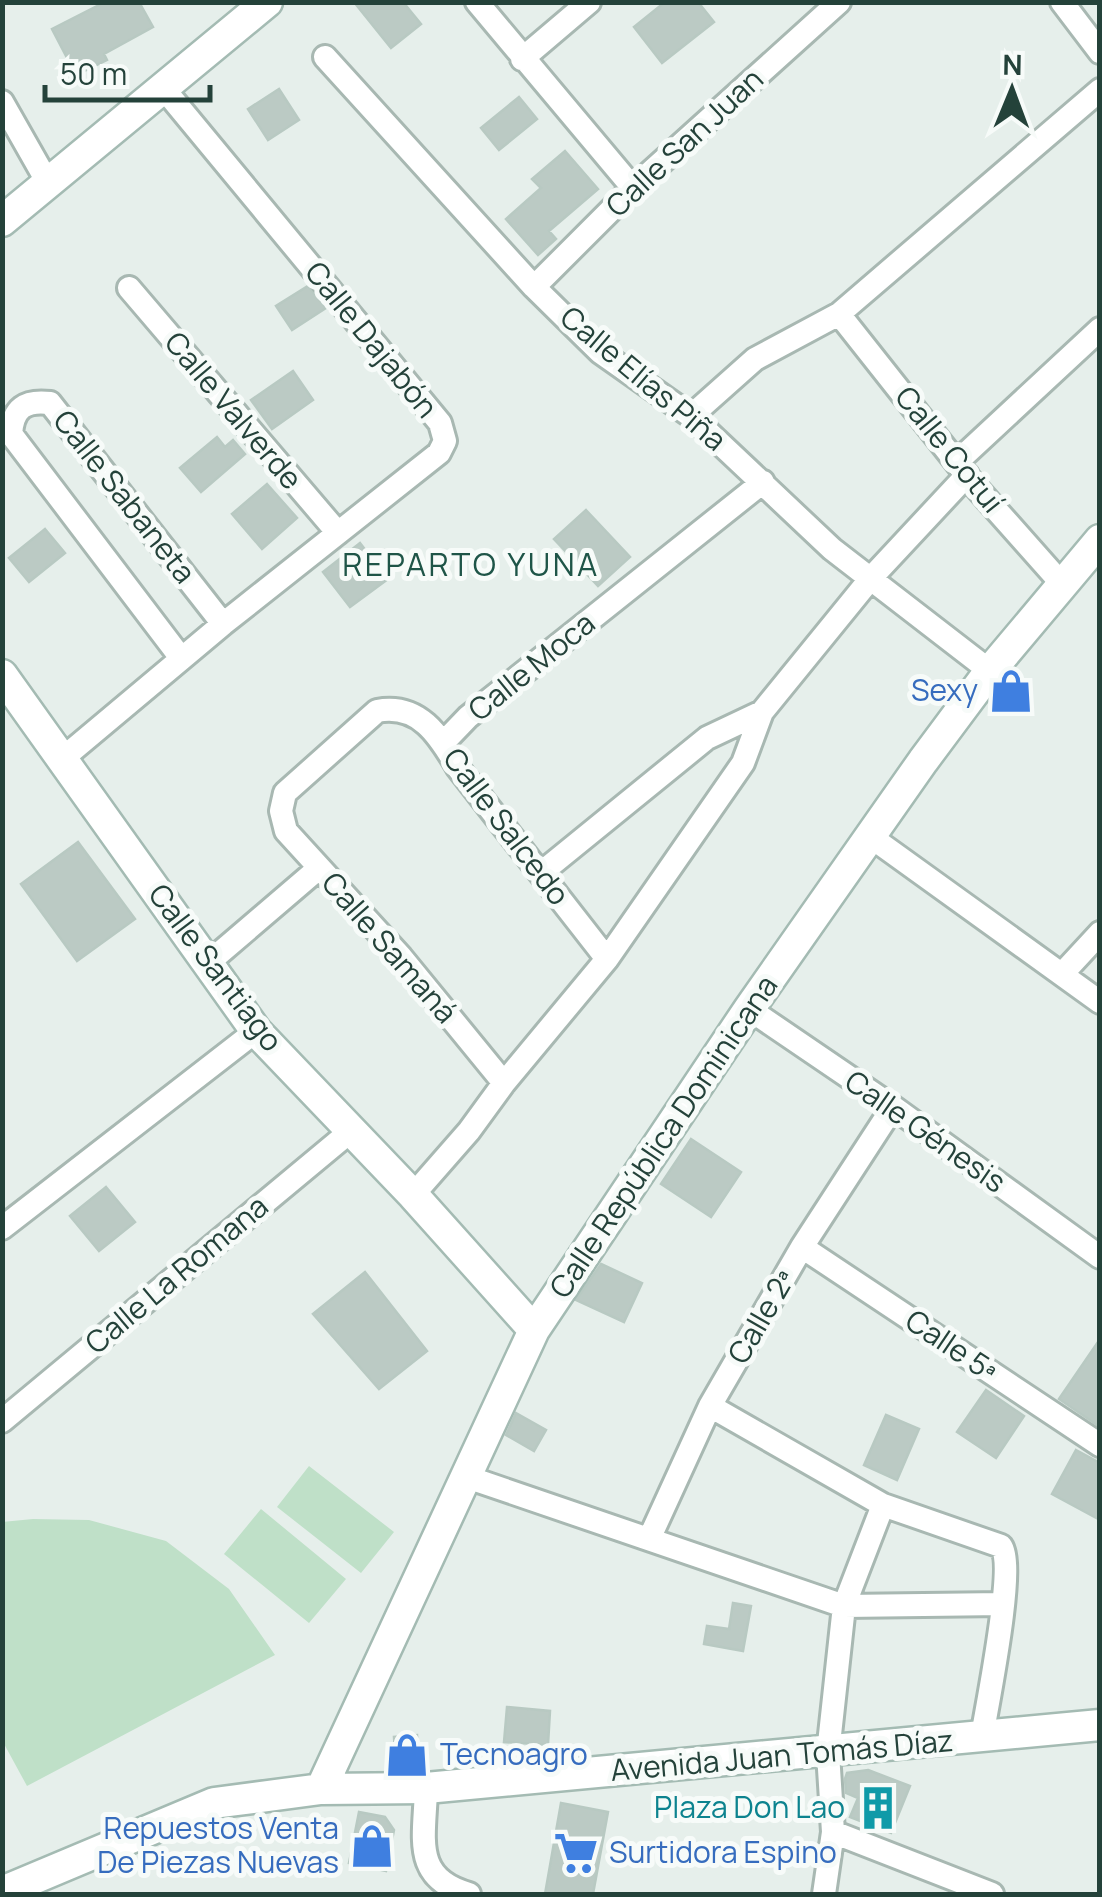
<svg xmlns="http://www.w3.org/2000/svg" width="1102" height="1897" font-family="Manrope,sans-serif">
  <rect width="100%" height="100%" fill="#e6efeb"/>
  <path fill="#bfe0c8" d="M 309,1466 L 394,1532 L 361,1573 L 277,1507 Z
    M 261,1509 L 346,1579 L 309,1623 L 224,1554 Z
    M 33,1519 L 89,1520 L 166,1541 L 229,1589 L 275,1655 L 27,1786 L 3,1742 L 2,1522 Z"/>
  <path fill="#bbcac4" stroke="#b8c9c2" stroke-width="2.5" d="M 105,2 L 139,2 L 153,27 L 104,54 L 107,60 L 76,75 L 52,29 Z
    M 354,2 L 403,2 L 421,24 L 391,48 Z
    M 665,2 L 698,2 L 714,22 L 662,63 L 634,27 Z
    M 279,89 L 299,120 L 268,140 L 248,109 Z
    M 519,97 L 537,119 L 499,150 L 481,128 Z
    M 565,151 L 598,189 L 549,231 L 556,239 L 538,255 L 506,219 L 541,188 L 532,179 Z
    M 308,286 L 326,308 L 292,330 L 276,306 Z
    M 293,371 L 313,400 L 272,429 L 251,400 Z
    M 217,437 L 225,447 L 233,440 L 245,454 L 201,492 L 180,468 Z
    M 267,484 L 297,518 L 262,549 L 232,514 Z
    M 586,510 L 630,557 L 598,586 L 554,539 Z
    M 45,529 L 65,553 L 29,582 L 9,558 Z
    M 360,543 L 388,579 L 350,607 L 323,572 Z
    M 78,842 L 135,919 L 77,961 L 21,884 Z
    M 691,1139 L 741,1172 L 711,1217 L 661,1184 Z
    M 106,1187 L 135,1222 L 99,1251 L 70,1216 Z
    M 601,1264 L 642,1283 L 624,1322 L 576,1300 Z
    M 365,1272 L 427,1351 L 379,1389 L 313,1314 Z
    M 1100,1339 L 1100,1427 L 1059,1399 Z
    M 986,1390 L 1024,1416 L 996,1458 L 957,1432 Z
    M 516,1413 L 546,1430 L 534,1451 L 506,1435 Z
    M 886,1415 L 919,1429 L 897,1480 L 864,1465 Z
    M 1076,1450 L 1100,1463 L 1100,1520 L 1052,1494 Z
    M 733,1603 L 751,1606 L 743,1651 L 704,1644 L 707,1626 L 729,1629 Z
    M 507,1707 L 550,1711 L 548,1745 L 504,1742 Z
    M 417,1735 L 419,1769 L 396,1770 L 394,1737 Z
    M 868,1770 L 910,1786 L 891,1833 L 850,1817 L 858,1798 L 846,1793 L 845,1779 L 847,1773 Z
    M 561,1803 L 608,1812 L 593,1894 L 545,1894 Z
    M 359,1812 L 385,1817 L 394,1830 L 386,1871 L 349,1863 Z"/>
  <g fill="none" stroke-linecap="round" stroke-linejoin="round">
    <g stroke="#a8b8b2" stroke-width="28">
      <path id="street" d="M 477,2 L 633,188
        M 1062,2 L 1100,52
        M 325,57 L 534,287 L 600,352 L 691,416 L 832,549 L 990,671
        M 522,59 L 589,2
        M 2,102 L 48,183
        M 534,287 L 633,188 L 839,2
        M 129,288 L 338,533
        M 839,314 L 975,486 L 1062,584
        M 691,416 L 755,359 L 839,314 L 1100,90
        M 958,461 L 1100,329
        M 181,658 L 11,434 C 13,408 25,400 50,403 L 223,624
        M 443,743 L 468,717 L 763,482
        M 62,759 L 223,624 L 439,453 L 445,441 L 440,423 L 164,89
        M 871,837 L 1100,1002
        M 541,873 L 707,738 L 762,712
        M 208,963 L 319,868
        M 1063,973 L 1100,933
        M 749,1009 L 893,1107 L 1100,1257
        M 504,1083 L 401,957 L 286,831 L 281,811 L 285,793 L 377,711 C 419,703 439,735 458,768 L 607,959
        M 413,1195 L 469,1131 L 504,1083 L 607,959 L 743,763 L 762,712 L 871,578 L 967,475
        M 2,1228 L 256,1031
        M 802,1247 L 1100,1445
        M 710,1406 L 883,1505 L 1001,1546 C 1016,1566 987,1705 982,1737
        M 2,1421 L 352,1130
        M 464,1476 L 844,1606 L 1003,1604
        M 650,1537 L 710,1406 L 802,1247 L 893,1107
        M 426,1788 C 425,1837 411,1878 469,1894
        M 833,1832 L 992,1894
        M 824,1894 L 833,1832 L 828,1753 L 844,1606 L 883,1505"/>
    </g>
    <g stroke="#a4bbb3" stroke-width="35">
      <path id="secondary" d="M 2,221 L 267,2
        M 2,675 L 256,1031 L 413,1195 L 534,1330
        M 321,1789 L 534,1330 L 749,1009 L 923,761 L 990,671 L 1100,540
        M 2,1892 L 214,1803 L 321,1789 L 426,1788 L 1100,1725"/>
    </g>
    <use href="#street" stroke="#fff" stroke-width="22"/>
    <use href="#secondary" stroke="#fff" stroke-width="30"/>
  </g>
  <defs>
    <g id="shop-bare" transform="scale(3.45)"><path d="M-5-2.5h2.3a2.7 3.5 0 0 1 5.4 0H5L5.5 6h-11ZM-1.5-2.5h3a1.5 2.3 0 0 0-3 0Z" fill="#3f7fe0" stroke="#f7fbf9" stroke-width="2.5" paint-order="stroke"/></g>
    <g id="building-bare" transform="scale(3.45)"><path d="M-4-6H4V6H1V3H-1V6H-4ZM-2.5-4.3h1.7v1.8h-1.7ZM.8-4.3h1.7v1.8H.8ZM-2.5-1h1.7V.8h-1.7ZM.8-1h1.7V.8H.8Z" fill="#0f9aa8" stroke="#f7fbf9" stroke-width="2.5" paint-order="stroke"/></g>
    <g id="supermarket-bare" transform="scale(3.45)"><path d="M-6-5.5h2.5l.6 2H6L4.5 2H-2.5L-4.4-4H-6ZM-1.5 3.2a1.3 1.3 0 1 0 .1 0ZM3 3.2a1.3 1.3 0 1 0 .1 0Z" fill="#3f7fe0" stroke="#f7fbf9" stroke-width="2.5" paint-order="stroke"/></g>
  </defs>
  <g fill-rule="evenodd">
    <use href="#shop-bare" x="1011" y="691"/>
    <use href="#shop-bare" x="407" y="1755"/>
    <use href="#building-bare" x="878" y="1808"/>
    <use href="#shop-bare" x="372" y="1846"/>
    <use href="#supermarket-bare" x="576" y="1853"/>
  </g>
  <g text-anchor="middle" stroke-width="10" stroke-linejoin="round" paint-order="stroke">
    <g font-size="30" fill="#24423a" stroke="#f7fbf9">
      <text transform="translate(685 143) rotate(-43)" y="10">Calle San Juan</text>
      <text transform="translate(371 340) rotate(51)" y="10">Calle Dajabón</text>
      <text transform="translate(643 379) rotate(40)" y="10">Calle Elías Piña</text>
      <text transform="translate(233 411) rotate(50)" y="10">Calle Valverde</text>
      <text transform="translate(949 450) rotate(51)" y="10">Calle Cotuí</text>
      <text transform="translate(124 497) rotate(52)" y="10">Calle Sabaneta</text>
      <text transform="translate(532 667) rotate(-39)" y="10">Calle Moca</text>
      <text transform="translate(506 827) rotate(53)" y="10">Calle Salcedo</text>
      <text transform="translate(389 948) rotate(49)" y="10">Calle Samaná</text>
      <text transform="translate(215 968) rotate(53)" y="10">Calle Santiago</text>
      <text transform="translate(925 1132) rotate(35)" y="10">Calle Génesis</text>
      <text transform="translate(664 1137) rotate(-56)" y="10">Calle República Dominicana</text>
      <text transform="translate(177 1275) rotate(-40)" y="10">Calle La Romana</text>
      <text transform="translate(762 1317) rotate(-60)" y="10">Calle 2ª</text>
      <text transform="translate(951 1346) rotate(34)" y="10">Calle 5ª</text>
      <text transform="translate(782 1756) rotate(-5)" y="10">Avenida Juan Tomás Díaz</text>
    </g>
    <g font-size="30" fill="#366cbe" stroke="#f7fbf9" text-anchor="end">
      <text x="978" y="701">Sexy</text>
      <text x="440" y="1765" text-anchor="start">Tecnoagro</text>
      <text x="339" y="1839">Repuestos Venta<tspan x="339" dy="34">De Piezas Nuevas</tspan></text>
      <text x="609" y="1863" text-anchor="start">Surtidora Espino</text>
    </g>
    <g font-size="30" fill="#0d838f" stroke="#f7fbf9" text-anchor="end">
      <text x="845" y="1818">Plaza Don Lao</text>
    </g>
    <g font-size="32" letter-spacing="2.5" fill="#1f5548" stroke="#f7fbf9">
      <text x="471" y="576">REPARTO YUNA</text>
    </g>
  </g>
  <rect width="1102" height="1897" fill="none" stroke="#24423a" stroke-width="10"/>
  <g transform="translate(1012 90) rotate(1)" stroke="#f7fbf9" stroke-width="8" paint-order="stroke">
  <path d="M0-8L18 38L0 25L-18 38Z" fill="#24423a"/>
  <text y="-15" font-size="28" font-weight="bold" text-anchor="middle" fill="#24423a">N</text>
  </g>
  <path d="M45 85v15h165v-15" fill="none" stroke="#24423a" stroke-width="5"/>
  <text x="60" y="85" font-size="30" fill="#24423a" stroke="#f7fbf9" stroke-width="8" paint-order="stroke">50 m</text>
</svg>
